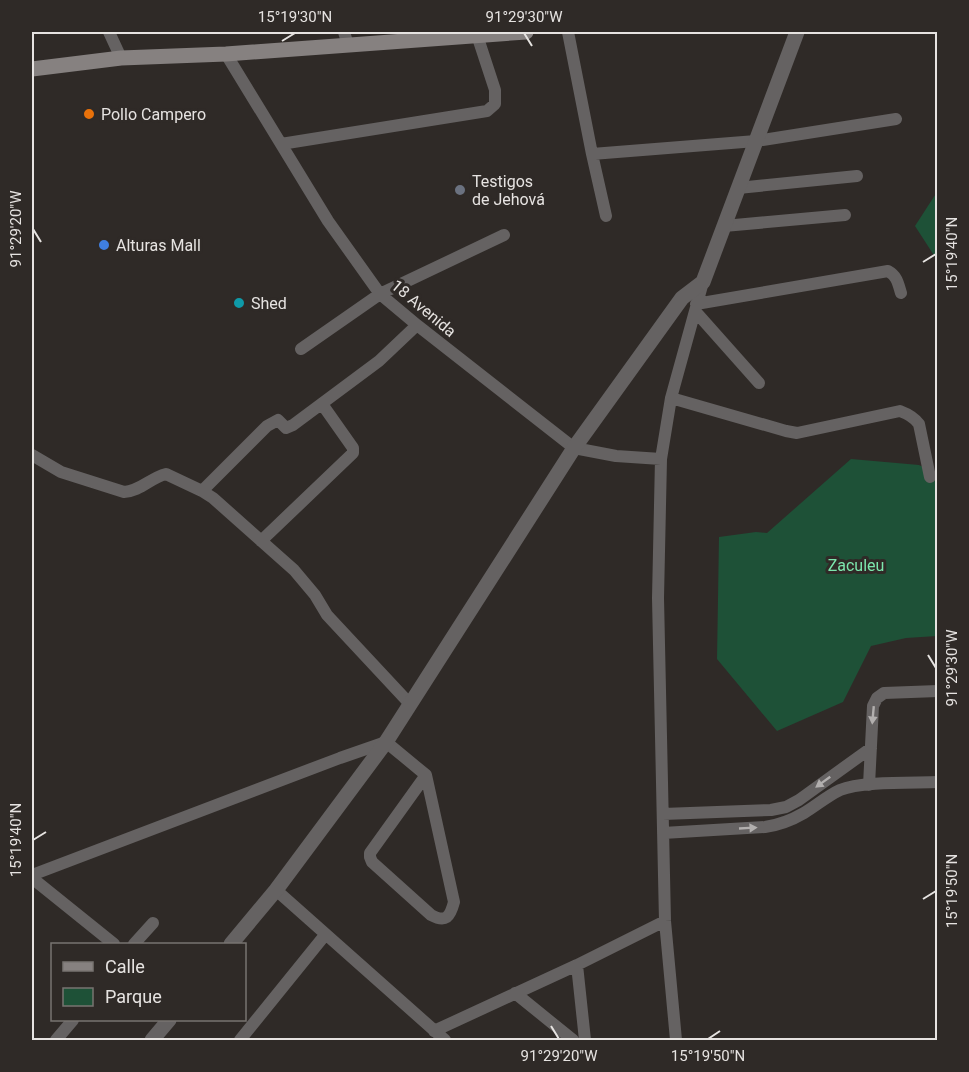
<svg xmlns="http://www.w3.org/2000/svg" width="969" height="1072" font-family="Roboto,sans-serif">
  <rect width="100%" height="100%" fill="#2f2a27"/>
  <path fill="#1e5137" d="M 937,192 L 937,260 L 915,226 Z
    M 851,459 L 919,465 L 937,474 L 937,636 L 906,638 L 871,646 L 843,702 L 777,731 L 717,659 L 719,537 L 756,532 L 767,533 Z"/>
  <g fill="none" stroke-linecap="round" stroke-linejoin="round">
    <path stroke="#656262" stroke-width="12" d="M 109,32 L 121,58
      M 344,32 L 348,45
      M 568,32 L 592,154 L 756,141 L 896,119
      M 226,54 L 328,221 L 380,294 L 417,325 L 574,448 L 616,456 L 661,459
      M 281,144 L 487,111 L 495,104 L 495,90 L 477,35
      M 592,154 L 606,216
      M 738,188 L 857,176
      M 724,226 L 845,215
      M 696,304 L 888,271 C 897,276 898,283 901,293
      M 695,311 L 759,383
      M 301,349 L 380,294 L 504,235
      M 671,398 L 786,431 L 797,433 L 900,411 C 908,414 914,417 919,424 L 930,477
      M 32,455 L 61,472 L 124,492 C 141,491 150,478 166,474 L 202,491 L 213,498 L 294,570 L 315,595 L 327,615 L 410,704
      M 202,491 L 267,426 L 278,420 L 286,428 L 293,425 L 379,361 L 417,325
      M 261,541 L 353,453 L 353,448 L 322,404
      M 869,785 L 873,706 L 877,698 L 884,693 L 938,691
      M 663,814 L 771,810 L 786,807 L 799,800 L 871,748
      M 663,833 L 765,827 C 779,825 792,820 804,813 C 816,806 827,796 840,790 C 861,781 913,783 938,782
      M 32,875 L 340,758 L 386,742 L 426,775 L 454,902 C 450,917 446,923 431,915 L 372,862 L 370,857 L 370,853 L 426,775
      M 32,878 L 114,944
      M 276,890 L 445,1040
      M 134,944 L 153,923
      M 577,965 L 585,1040
      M 515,993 L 573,1040
      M 434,1031 L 577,965 L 665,921
      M 56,1040 L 73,1020
      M 240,1040 L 325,935
      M 676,1040 L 665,921 L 658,598 L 661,459 L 671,398 L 703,282"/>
    <path stroke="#656262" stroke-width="15" d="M 231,944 L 276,890 L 386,742 L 574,448 L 682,298 L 703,282 L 797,32
      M 152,1040 L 169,1020"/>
    <path stroke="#868180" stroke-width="15" d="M 32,69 L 121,58 L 226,54 L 526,32"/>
  </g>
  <defs><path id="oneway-solid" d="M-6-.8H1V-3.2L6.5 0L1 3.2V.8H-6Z" transform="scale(1.5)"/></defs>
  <g fill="#b2afae">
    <use href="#oneway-solid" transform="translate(873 715) rotate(95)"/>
    <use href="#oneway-solid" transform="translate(823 782) rotate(144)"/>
    <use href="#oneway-solid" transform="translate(748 828) rotate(-3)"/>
  </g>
  <path fill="none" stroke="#e6e3e1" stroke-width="2" d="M 524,33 L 532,46M 282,41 L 295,33M 33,229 L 41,242M 923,262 L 936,254M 928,655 L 936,668M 33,840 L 46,832M 923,899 L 936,891M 551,1026 L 559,1039M 708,1039 L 720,1031"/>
  <circle fill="#e8710a" stroke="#2f2a27" stroke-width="2" cx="89" cy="114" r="6"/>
  <circle fill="#6b7280" stroke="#2f2a27" stroke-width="2" cx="460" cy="190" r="6"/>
  <circle fill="#3f7fe0" stroke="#2f2a27" stroke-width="2" cx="104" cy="245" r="6"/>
  <circle fill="#0f9aa8" stroke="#2f2a27" stroke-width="2" cx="239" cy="303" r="6"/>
  <g text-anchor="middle" stroke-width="6" stroke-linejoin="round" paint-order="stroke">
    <g font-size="16" fill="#e6e3e1" stroke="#2f2a27" text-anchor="start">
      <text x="101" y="120">Pollo Campero</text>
      <text x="472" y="187">Testigos<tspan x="472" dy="18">de Jehová</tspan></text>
      <text x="116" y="251">Alturas Mall</text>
      <text x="251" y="309">Shed</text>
    </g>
    <g font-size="16" fill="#e6e3e1" stroke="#2f2a27">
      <text transform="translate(424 308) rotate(40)" y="6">18 Avenida</text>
    </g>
    <g font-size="16" fill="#7ce7ae" stroke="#2f2a27">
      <text x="856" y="571">Zaculeu</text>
    </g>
  </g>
  <rect width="969" height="1072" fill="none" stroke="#2f2a27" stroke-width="66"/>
  <rect x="51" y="943" width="195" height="78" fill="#2f2a27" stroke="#787471" stroke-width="1.5"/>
  <rect x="63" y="962" width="30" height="9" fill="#868180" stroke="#787471" stroke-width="1.5"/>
  <text x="105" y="973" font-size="18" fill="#e6e3e1">Calle</text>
  <rect x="63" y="988" width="30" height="18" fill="#1e5137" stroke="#787471" stroke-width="1.5"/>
  <text x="105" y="1003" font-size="18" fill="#e6e3e1">Parque</text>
  <rect x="33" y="33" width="903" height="1006" fill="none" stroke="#e6e3e1" stroke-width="2"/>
  <g font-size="15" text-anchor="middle" fill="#e6e3e1">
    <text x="295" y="22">15°19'30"N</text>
    <text x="524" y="22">91°29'30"W</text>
    <text transform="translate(16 229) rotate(-90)" y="5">91°29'20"W</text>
    <text transform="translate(952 254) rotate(-90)" y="5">15°19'40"N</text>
    <text transform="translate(952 668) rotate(-90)" y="5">91°29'30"W</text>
    <text transform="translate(16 840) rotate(-90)" y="5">15°19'40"N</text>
    <text transform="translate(952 891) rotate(-90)" y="5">15°19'50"N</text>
    <text x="559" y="1061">91°29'20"W</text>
    <text x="708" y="1061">15°19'50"N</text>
  </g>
</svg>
